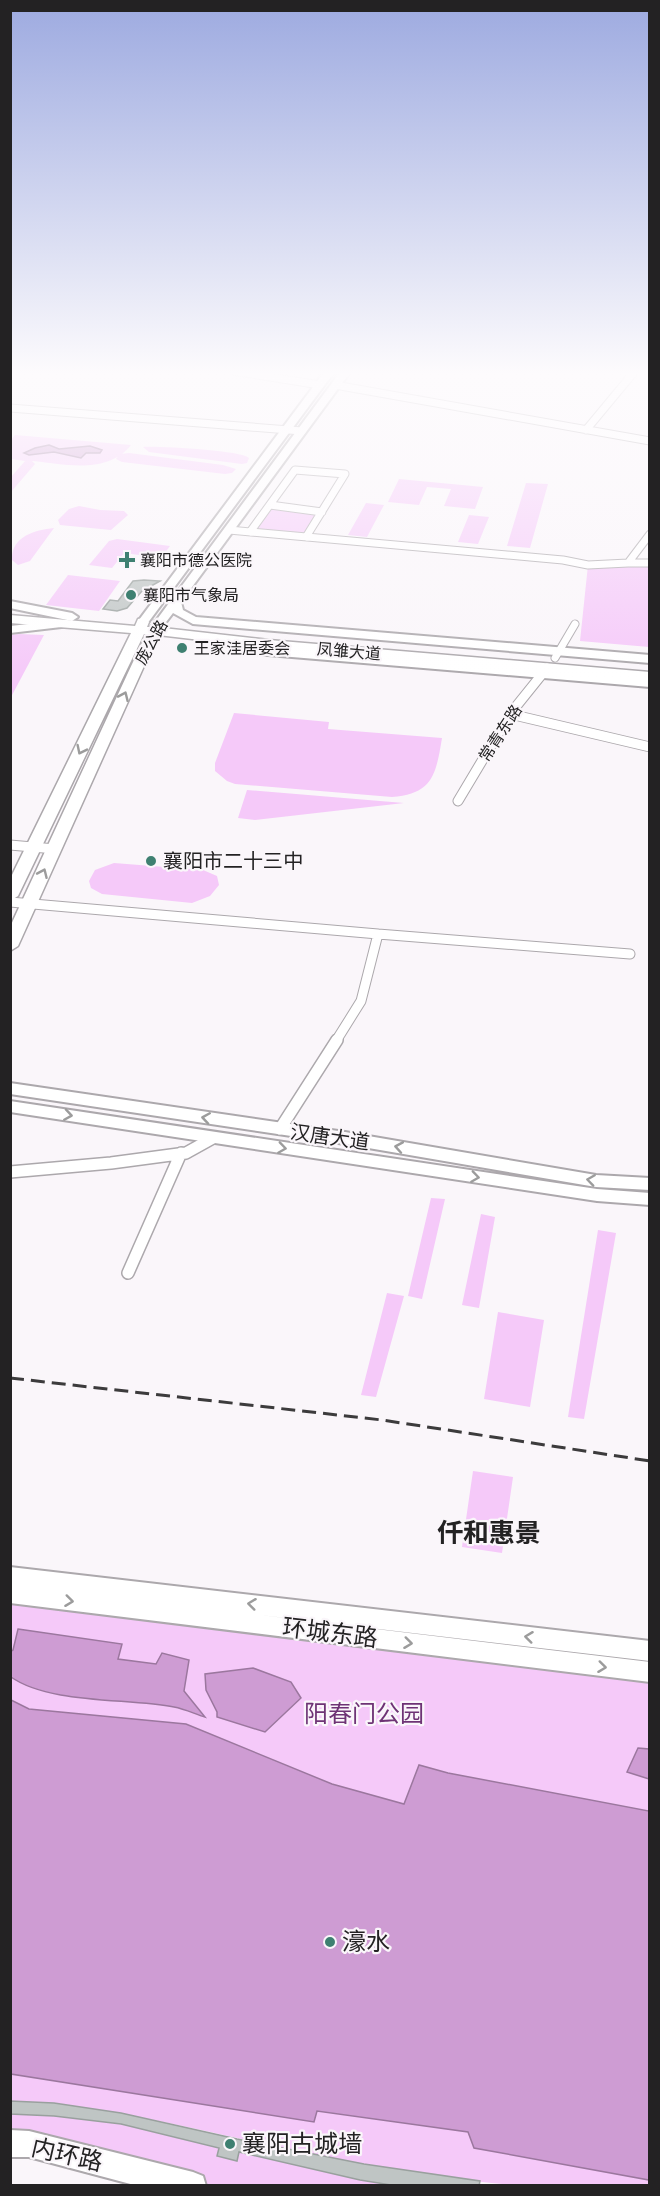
<svg xmlns="http://www.w3.org/2000/svg" width="660" height="2196" font-family="Manrope,'Noto Sans SC',sans-serif">
  <rect width="100%" height="100%" fill="#faf6fa"/>
  <path fill="#f5c9f9" d="M 15,435 L 131,445 C 107,475 65,464 32,461 L 35,464 L 11,492 L 11,477 L 25,461 L 11,459 L 11,440 Z
    M 143,447 C 159,446 239,450 249,458 L 247,463 L 242,464 L 149,452 Z
    M 129,453 L 223,465 L 236,469 L 232,473 L 225,474 L 122,462 L 116,459 L 120,454 Z
    M 399,479 L 483,487 L 475,509 L 444,506 L 451,489 L 427,487 L 419,505 L 388,502 Z
    M 526,483 L 548,484 L 530,548 L 507,546 Z
    M 366,503 L 384,505 L 367,537 L 348,535 Z
    M 270,505 L 322,512 L 306,537 L 250,532 Z
    M 79,506 L 100,510 L 124,511 L 128,515 L 111,530 L 60,525 L 58,520 L 69,509 Z
    M 469,515 L 489,517 L 478,544 L 458,542 Z
    M 54,528 L 30,561 L 18,565 L 12,560 C 11,537 34,530 54,528 Z
    M 117,539 L 170,546 L 161,558 L 124,553 L 112,568 L 89,565 L 109,541 Z
    M 649,563 L 649,647 L 580,641 L 588,565 Z
    M 68,575 L 120,581 L 99,611 L 46,605 Z
    M 19,634 L 44,635 L 11,697 L 11,635 Z
    M 234,713 L 329,722 L 328,729 L 442,738 C 436,774 433,794 392,797 L 235,784 L 227,781 L 215,771 L 215,763 Z
    M 247,790 L 404,803 L 255,820 L 238,818 Z
    M 114,863 L 203,870 L 217,876 L 219,885 L 210,896 L 192,903 L 102,894 L 91,888 L 89,881 L 95,870 Z
    M 431,1198 L 445,1199 L 422,1299 L 408,1296 Z
    M 481,1214 L 495,1217 L 479,1308 L 462,1305 Z
    M 598,1230 L 616,1233 L 584,1419 L 568,1417 Z
    M 387,1293 L 404,1296 L 376,1397 L 361,1395 Z
    M 498,1312 L 544,1320 L 530,1407 L 484,1399 Z
    M 473,1471 L 513,1477 L 502,1553 L 462,1547 Z
    M 10,1594 L 649,1672 L 649,1811 L 447,1773 L 420,1766 L 405,1804 L 62,1713 L 29,1709 L 11,1700 Z
    M 10,2074 L 314,2122 L 316,2111 L 468,2132 L 474,2148 L 649,2180 L 649,2185 C 605,2185 558,2189 513,2185 C 463,2181 413,2172 364,2164 C 246,2144 131,2107 11,2101 Z
    M 11,2114 L 54,2116 L 121,2124 L 219,2148 L 217,2156 L 237,2161 L 239,2152 L 397,2185 L 193,2185 L 11,2143 Z"/>
  <path fill="#ce9cd3" stroke="#9b779e" stroke-width="1.5" d="M 49,445 L 59,449 L 90,446 L 102,450 L 100,453 L 86,453 L 81,458 L 54,452 L 29,455 L 24,453 L 35,448 Z
    M 18,1629 L 122,1644 L 118,1659 L 156,1664 L 162,1653 L 189,1660 L 184,1691 L 205,1717 C 195,1714 185,1709 174,1707 C 128,1698 49,1704 11,1677 L 10,1652 L 13,1650 Z
    M 253,1668 L 291,1682 L 301,1698 L 265,1732 L 217,1717 L 217,1712 L 206,1690 L 205,1674 Z
    M 11,1700 L 29,1709 L 186,1724 L 332,1784 L 404,1804 L 419,1765 L 448,1773 L 649,1811 L 649,2180 L 474,2148 L 468,2132 L 317,2111 L 314,2122 L 11,2074 Z
    M 638,1748 L 649,1749 L 649,1779 L 627,1772 Z"/>
  <path fill="#bfc5c4" stroke="#99a09e" stroke-width="1.5" d="M 144,580 L 160,581 L 142,591 L 127,608 L 117,611 L 103,609 L 110,600 L 118,601 L 133,581 Z
    M 10,2101 L 54,2103 L 121,2113 L 237,2139 L 364,2164 L 480,2181 L 479,2186 L 397,2186 L 360,2180 L 239,2152 L 237,2161 L 217,2156 L 219,2148 L 121,2124 L 54,2116 L 10,2114 Z"/>
  <g fill="none" stroke-linecap="round" stroke-linejoin="round">
    <g stroke="#aca8ac" stroke-width="9">
      <path id="street-far2" d="M 232,371 L 320,385
        M 335,385 L 650,441
        M 10,408 L 302,431
        M 586,430 L 635,371
        M 270,505 L 322,512
        M 229,530 L 563,560 L 588,565 L 628,563 L 650,534
        M 250,532 L 295,470 L 345,474 L 306,537
        M 628,563 L 650,563
        M 555,658 L 575,624"/>
    </g>
    <g stroke="#aca8ac" stroke-width="11">
      <path id="street-far1" d="M 510,714 L 650,747
        M 458,801 L 510,714 L 547,668
        M 10,845 L 55,849
        M 10,902 L 378,934 L 361,1001 L 336,1041
        M 378,934 L 630,954"/>
    </g>
    <g stroke="#aca8ac" stroke-width="14">
      <path id="street" d="M 280,1129 L 337,1040
        M 10,1172 L 111,1163 L 186,1153 L 213,1138
        M 128,1273 L 181,1153"/>
    </g>
    <g stroke="#aca8ac" stroke-width="4">
      <path id="secondary" d="M 325,371 L 335,371 L 147,624 L 139,624 L 139,620 Z
        M 341,371 L 351,371 L 181,602 L 183,610 L 196,617 L 650,655 L 650,663 L 193,624 L 173,613 L 163,626 L 155,626 L 155,622 Z
        M 10,601 L 72,613 L 78,617 L 72,621 L 10,608 Z
        M 66,620 L 72,624 L 70,626 L 10,633 L 10,626 Z
        M 216,635 L 257,646 L 650,679 L 650,687 L 256,654 L 212,642 L 212,636 Z
        M 10,1083 L 345,1132 L 596,1175 L 650,1178 L 650,1190 L 596,1187 L 345,1144 L 10,1094 Z
        M 10,1101 L 597,1189 L 650,1193 L 650,1205 L 597,1201 L 10,1112 Z
        M 10,1567 L 650,1641 L 650,1661 L 218,1610 L 650,1662 L 650,1682 L 10,1603 Z
        M 10,2130 L 29,2131 L 193,2172 L 203,2176 L 206,2186 L 138,2186 L 29,2157 L 10,2157 Z"/>
    </g>
    <g stroke="#aca8ac" stroke-width="3">
      <path id="primary" d="M 10,615 L 135,626 L 138,619 L 143,618 L 149,622 L 147,627 L 151,627 L 154,621 L 159,620 L 165,624 L 163,628 L 269,640 L 650,672 L 650,680 L 269,648 L 158,635 L 18,946 L 10,951 L 10,927 L 146,634 L 144,634 L 18,896 L 10,901 L 10,879 L 131,633 L 10,623 Z"/>
    </g>
    <use href="#street-far2" stroke="#fff" stroke-width="7"/>
    <use href="#street-far1" stroke="#fff" stroke-width="9"/>
    <use href="#street" stroke="#fff" stroke-width="11"/>
    <use href="#secondary" fill="#fff" fill-rule="evenodd"/>
    <use href="#primary" fill="#fff" fill-rule="evenodd"/>
    <path stroke="#3c3b3c" stroke-width="3" stroke-dasharray="14 7" stroke-linecap="butt" d="M 10,1378 L 382,1420 L 650,1461"/>
  </g>
  <defs><path id="oneway-chevron" d="M-2-3.5L2.5 0L-2 3.5" fill="none" stroke-width="1.6" stroke-linecap="round" stroke-linejoin="round" transform="scale(1.5)"/></defs>
  <g stroke="#9c9c9c">
    <use href="#oneway-chevron" transform="translate(124 696) rotate(-66)"/>
    <use href="#oneway-chevron" transform="translate(81 750) rotate(116)"/>
    <use href="#oneway-chevron" transform="translate(43 873) rotate(-66)"/>
    <use href="#oneway-chevron" transform="translate(68 1115) rotate(9)"/>
    <use href="#oneway-chevron" transform="translate(206 1118) rotate(-171)"/>
    <use href="#oneway-chevron" transform="translate(399 1147) rotate(-170)"/>
    <use href="#oneway-chevron" transform="translate(282 1148) rotate(8)"/>
    <use href="#oneway-chevron" transform="translate(475 1177) rotate(8)"/>
    <use href="#oneway-chevron" transform="translate(591 1180) rotate(-172)"/>
    <use href="#oneway-chevron" transform="translate(69 1601) rotate(7)"/>
    <use href="#oneway-chevron" transform="translate(252 1604) rotate(-173)"/>
    <use href="#oneway-chevron" transform="translate(529 1637) rotate(-173)"/>
    <use href="#oneway-chevron" transform="translate(408 1643) rotate(7)"/>
    <use href="#oneway-chevron" transform="translate(602 1667) rotate(7)"/>
  </g>
  <linearGradient id="sky" x2="0" y2="1"><stop stop-color="#9daae0"/><stop offset="0.55" stop-color="#fdfbfd"/><stop offset="1" stop-color="#fdfbfd" stop-opacity="0"/></linearGradient>
  <rect width="660" height="679" fill="url(#sky)"/>
  <g fill="#3e8071" stroke="#faf6fa" stroke-width="2">
    <path d="M124 551h6v6h6v6h-6v6h-6v-6h-6v-6h6z"/>
    <circle cx="131" cy="595" r="6"/>
    <circle cx="182" cy="648" r="6"/>
    <circle cx="151" cy="861" r="6"/>
    <circle cx="330" cy="1942" r="6"/>
    <circle cx="230" cy="2144" r="6"/>
  </g>
  <g text-anchor="middle" stroke-width="4.5" stroke-linejoin="round" paint-order="stroke">
    <g font-size="16" fill="#232223" stroke="#faf6fa" text-anchor="start">
      <text x="140" y="566">襄阳市德公医院</text>
      <text x="143" y="601">襄阳市气象局</text>
      <text x="194" y="654">王家洼居委会</text>
    </g>
    <g font-size="16" fill="#232223" stroke="#faf6fa">
      <text transform="translate(151 642) rotate(-61)" y="6">庞公路</text>
      <text transform="translate(349 651) rotate(5)" y="6">凤雏大道</text>
      <text transform="translate(500 733) rotate(-57)" y="6">常青东路</text>
    </g>
    <g font-size="20" fill="#232223" stroke="#faf6fa" text-anchor="start">
      <text x="163" y="868">襄阳市二十三中</text>
    </g>
    <g font-size="20" fill="#232223" stroke="#faf6fa">
      <text transform="translate(330 1137) rotate(8)" y="7">汉唐大道</text>
    </g>
    <g font-size="24" fill="#232223" stroke="#faf6fa">
      <text transform="translate(330 1633) rotate(7)" y="8">环城东路</text>
      <text transform="translate(67 2155) rotate(13)" y="8">内环路</text>
    </g>
    <g font-size="24" fill="#6e3375" stroke="#faf6fa">
      <text x="364" y="1722">阳春门公园</text>
    </g>
    <g font-size="24" fill="#232223" stroke="#faf6fa" text-anchor="start">
      <text x="342" y="1950">濠水</text>
      <text x="242" y="2152">襄阳古城墙</text>
    </g>
    <g font-size="26" font-weight="bold" fill="#232223" stroke="#faf6fa">
      <text x="489" y="1542">仟和惠景</text>
    </g>
  </g>
  <rect width="660" height="2196" fill="none" stroke="#232223" stroke-width="24"/>
</svg>
